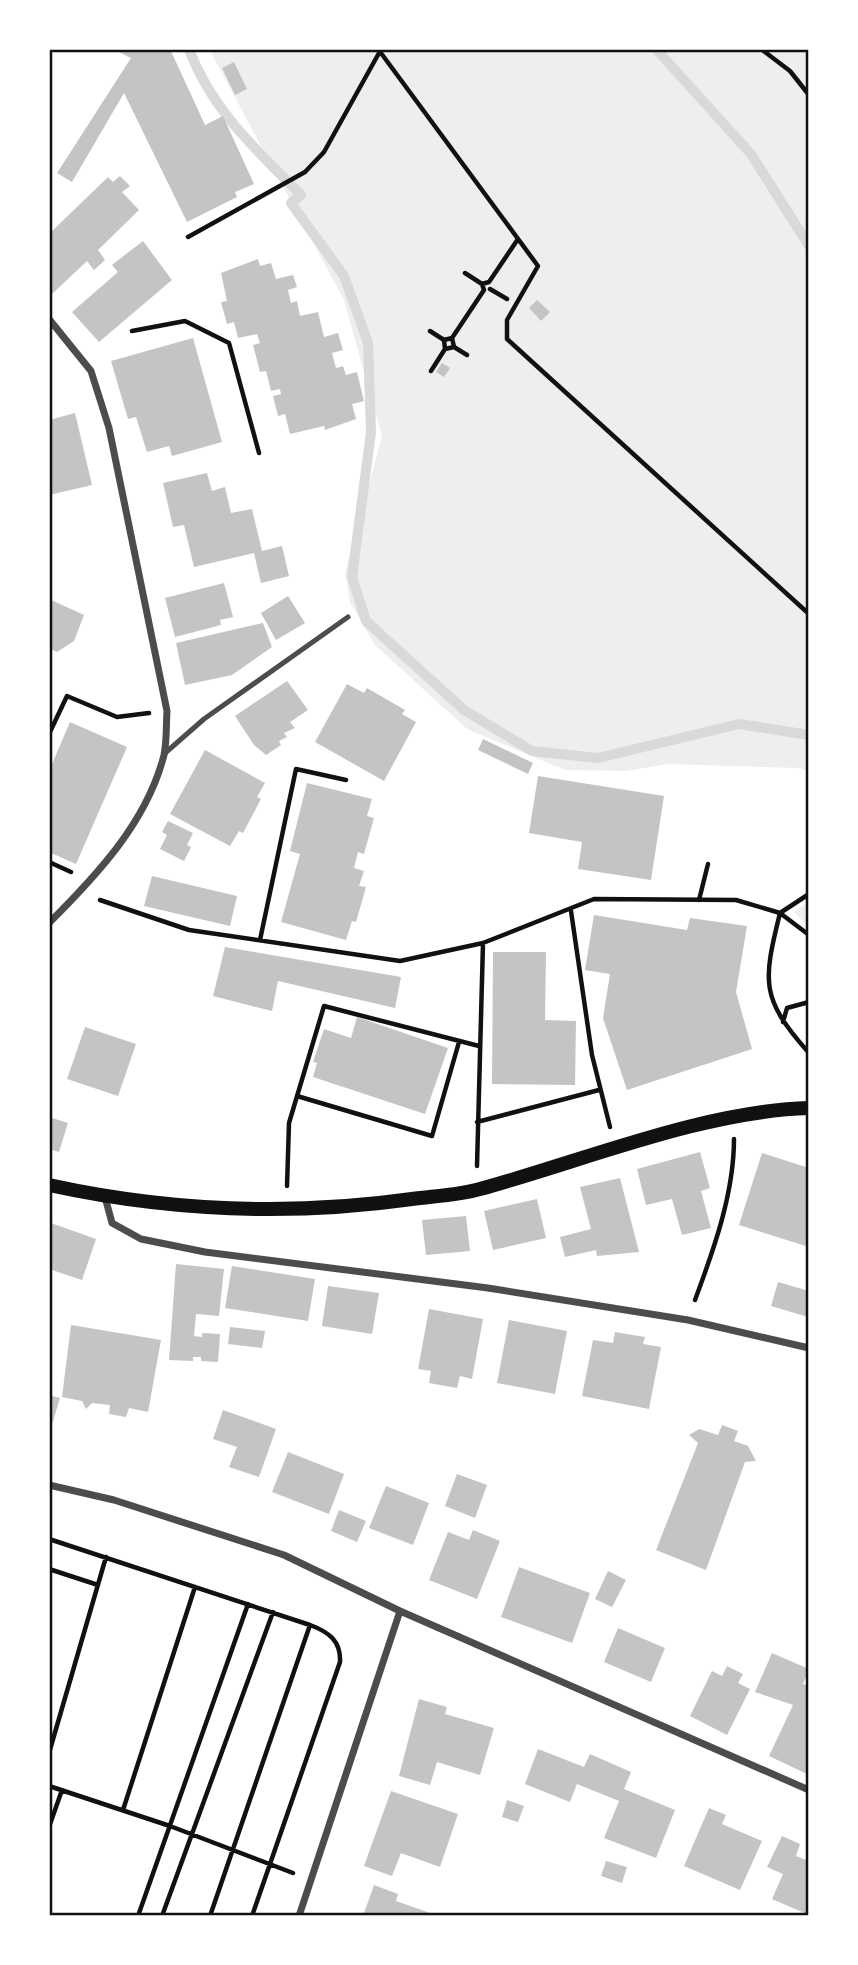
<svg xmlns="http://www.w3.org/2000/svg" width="858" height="1965" font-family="'Archivo Narrow',sans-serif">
  <rect width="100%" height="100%" fill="#fff"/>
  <path fill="#eee" d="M 209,49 L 809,49 L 809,771 L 798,768 L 668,764 L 626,771 L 565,770 L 467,729 L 375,645 L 350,602 L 345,573 L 382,436 L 344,300 Z
    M 809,901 L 809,927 L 794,912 Z"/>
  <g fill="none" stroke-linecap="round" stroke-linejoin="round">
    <path stroke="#d9d9d9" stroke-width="10" d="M 189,49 C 211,109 256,150 301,195 L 291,203 L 344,276 L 368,343 L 371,432 L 352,577 L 366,621 L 464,710 L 532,751 L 598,758 L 739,724 L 809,735
      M 656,49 L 751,154 L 809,246"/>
  </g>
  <path fill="#c4c4c4" d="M 113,49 L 170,49 L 205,125 L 223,116 L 254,184 L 235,192 L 237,197 L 187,222 L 124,93 L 72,182 L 57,173 L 131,58 Z
    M 234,62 L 247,89 L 235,95 L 222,68 Z
    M 120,176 L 130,186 L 122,192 L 139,210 L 98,250 L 105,260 L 94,270 L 87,261 L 50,296 L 49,234 L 108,177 L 113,182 Z
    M 143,241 L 172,280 L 99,342 L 72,312 L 118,272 L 112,265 Z
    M 258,259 L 260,266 L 271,263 L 276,279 L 293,275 L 297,287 L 288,290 L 291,303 L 297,301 L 300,316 L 318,312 L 324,337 L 338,333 L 343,350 L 332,353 L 336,368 L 343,366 L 346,375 L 357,372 L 364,401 L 352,404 L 356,419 L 325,430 L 324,426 L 290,434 L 285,414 L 278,416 L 273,396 L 281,394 L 280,389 L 271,391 L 266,371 L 260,372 L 253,345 L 260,343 L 257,334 L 238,338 L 234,322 L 227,324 L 221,302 L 227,301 L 221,273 Z
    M 537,300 L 550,312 L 541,321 L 529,308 Z
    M 193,338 L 222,442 L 172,456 L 169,446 L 147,452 L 136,417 L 128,419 L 111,361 Z
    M 442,363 L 450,368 L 444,377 L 436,372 Z
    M 75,413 L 92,485 L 49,495 L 49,420 Z
    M 207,473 L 212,491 L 225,487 L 231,513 L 252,509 L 262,551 L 282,546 L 289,576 L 261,583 L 254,553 L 194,567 L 184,525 L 173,527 L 163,483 Z
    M 224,583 L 233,617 L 220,620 L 221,625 L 175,637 L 165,598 Z
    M 288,596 L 305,623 L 276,640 L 261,613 Z
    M 49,599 L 84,615 L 74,641 L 57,652 L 49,648 Z
    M 263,623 L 272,647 L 232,675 L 185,685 L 176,643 Z
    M 287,681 L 308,710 L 290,722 L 295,728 L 284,733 L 287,737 L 279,741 L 281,745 L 266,755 L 254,745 L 235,716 Z
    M 347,684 L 364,693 L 367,688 L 405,710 L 402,714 L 416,722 L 384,781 L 315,742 Z
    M 70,722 L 127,747 L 76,864 L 49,852 L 49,771 Z
    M 483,739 L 533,763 L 528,774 L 478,750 Z
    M 205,750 L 265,783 L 257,797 L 261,799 L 243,833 L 239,831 L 230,846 L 170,814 Z
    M 538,776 L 664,796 L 651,880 L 578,869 L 582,842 L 529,833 Z
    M 307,783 L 372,799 L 367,816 L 374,818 L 364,854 L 358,852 L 354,868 L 364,871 L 359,886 L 366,887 L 356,922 L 352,921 L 346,940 L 281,922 L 300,854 L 290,851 Z
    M 168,821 L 193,833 L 187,845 L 191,847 L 184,861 L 160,849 L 167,835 L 162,832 Z
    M 152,876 L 237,896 L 230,926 L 144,906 Z
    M 594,915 L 687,930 L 690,918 L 747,926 L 736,992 L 752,1049 L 627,1090 L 603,1018 L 610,974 L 585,970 Z
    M 225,947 L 401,977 L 395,1008 L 278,981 L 272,1011 L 213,996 Z
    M 493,952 L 546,952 L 545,1020 L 576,1021 L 575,1085 L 492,1084 Z
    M 357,1017 L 448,1048 L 425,1114 L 313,1077 L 317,1063 L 313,1062 L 324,1029 L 351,1038 Z
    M 85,1027 L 136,1044 L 118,1096 L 67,1079 Z
    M 49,1117 L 68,1123 L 59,1152 L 49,1149 Z
    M 700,1152 L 710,1188 L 701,1191 L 711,1228 L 682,1235 L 672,1199 L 646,1205 L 637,1169 Z
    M 762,1153 L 809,1168 L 809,1247 L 739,1225 Z
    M 620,1178 L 639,1252 L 597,1256 L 596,1250 L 565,1257 L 560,1237 L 591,1229 L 580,1187 Z
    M 537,1199 L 546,1238 L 493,1250 L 484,1211 Z
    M 466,1216 L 470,1251 L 426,1255 L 422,1220 Z
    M 49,1218 L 53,1220 L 51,1223 L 96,1239 L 82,1280 L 49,1269 Z
    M 176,1264 L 224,1269 L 219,1316 L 196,1314 L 194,1336 L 202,1337 L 202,1333 L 220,1334 L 218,1362 L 201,1361 L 201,1357 L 193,1357 L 193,1361 L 169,1360 Z
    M 232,1266 L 315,1279 L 308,1321 L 225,1308 Z
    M 778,1282 L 809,1291 L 808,1317 L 771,1306 Z
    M 328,1286 L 379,1293 L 372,1334 L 322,1326 Z
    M 429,1309 L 483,1319 L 472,1379 L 460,1376 L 457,1388 L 429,1383 L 431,1371 L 418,1369 Z
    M 509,1320 L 567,1331 L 555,1394 L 497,1383 Z
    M 71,1325 L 161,1340 L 148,1412 L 129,1408 L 126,1417 L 109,1414 L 110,1405 L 92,1403 L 86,1409 L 82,1401 L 62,1397 Z
    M 230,1327 L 265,1331 L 262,1348 L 228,1344 Z
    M 615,1332 L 645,1337 L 643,1344 L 661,1347 L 649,1409 L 582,1396 L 593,1340 L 613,1343 Z
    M 49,1395 L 60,1398 L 50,1431 L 49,1431 Z
    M 223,1410 L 276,1429 L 259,1477 L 229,1467 L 237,1447 L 213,1439 Z
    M 722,1425 L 738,1431 L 734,1441 L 748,1446 L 756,1461 L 745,1462 L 706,1570 L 656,1550 L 698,1443 L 689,1435 L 699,1429 L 718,1435 Z
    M 288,1452 L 344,1474 L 329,1514 L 272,1492 Z
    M 457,1474 L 487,1485 L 475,1518 L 445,1506 Z
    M 386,1486 L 429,1503 L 413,1545 L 369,1528 Z
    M 339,1510 L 366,1521 L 357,1542 L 331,1531 Z
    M 473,1530 L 500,1541 L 477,1599 L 429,1580 L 448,1532 L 469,1540 Z
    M 519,1567 L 590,1593 L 572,1643 L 501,1617 Z
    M 608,1571 L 626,1580 L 612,1607 L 595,1599 Z
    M 618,1628 L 665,1648 L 651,1682 L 604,1662 Z
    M 772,1653 L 809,1669 L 803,1684 L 809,1686 L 809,1775 L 769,1756 L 793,1705 L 755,1692 Z
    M 727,1666 L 743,1674 L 738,1683 L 750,1689 L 727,1735 L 690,1716 L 712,1671 L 722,1676 Z
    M 419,1699 L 447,1707 L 445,1714 L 494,1728 L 480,1775 L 437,1762 L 430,1785 L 399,1776 Z
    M 538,1749 L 584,1767 L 590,1754 L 631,1772 L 624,1789 L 675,1810 L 656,1858 L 604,1838 L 619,1801 L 577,1784 L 570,1802 L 525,1784 Z
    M 391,1791 L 458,1814 L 440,1867 L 401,1853 L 392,1876 L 364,1866 Z
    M 507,1800 L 524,1806 L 518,1822 L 502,1817 Z
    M 709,1808 L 726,1815 L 722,1824 L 762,1841 L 740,1890 L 684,1866 Z
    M 782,1836 L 800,1844 L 796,1856 L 809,1861 L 809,1915 L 772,1899 L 783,1874 L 767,1867 Z
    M 606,1861 L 627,1867 L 622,1883 L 601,1876 Z
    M 374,1885 L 398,1894 L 396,1901 L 430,1913 L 429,1916 L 363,1916 Z"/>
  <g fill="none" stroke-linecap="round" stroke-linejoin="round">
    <path stroke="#111" stroke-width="4.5" d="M 378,49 L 538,266 L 507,320 L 507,339 L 809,614
      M 761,49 L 790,71 L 809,95
      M 188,237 L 305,172 L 324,152 L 379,53
      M 465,273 L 482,284
      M 490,289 L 507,299
      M 132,331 L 185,321 L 229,343 L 259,453
      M 430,331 L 444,340
      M 454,347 L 467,355
      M 445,349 L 454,347 L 452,338
      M 431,371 L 445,349 L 444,340 L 452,338 L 484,290 L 482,284 L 489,282 L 518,239
      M 49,734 L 67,696 L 117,717 L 149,713
      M 49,862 L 71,872
      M 100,900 L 189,930 L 400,961 L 483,943 L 594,899 L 736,900 L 780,913 L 809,894
      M 699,900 L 708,864
      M 571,911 L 592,1055 L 610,1127
      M 809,935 L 780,913 C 763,982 760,998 809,1053
      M 260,940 L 296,769 L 346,780
      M 783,1022 L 787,1008 L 809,1002
      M 297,1096 L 432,1136 L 459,1042
      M 477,1122 L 599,1090
      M 477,1166 L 483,943
      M 287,1186 L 289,1123 L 324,1006 L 479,1046
      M 695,1300 C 714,1249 734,1193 734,1139
      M 49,1539 L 310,1625 C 329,1632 341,1641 340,1662 L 252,1916
      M 49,1569 L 98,1585
      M 49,1753 L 106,1557
      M 49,1786 L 170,1826 L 293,1873
      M 123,1810 L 195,1587
      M 49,1827 L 62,1790
      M 138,1916 L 248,1604
      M 162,1916 L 273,1612
      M 210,1916 L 310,1625"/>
    <path stroke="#4c4c4c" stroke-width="5" d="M 164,754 L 204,719 L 348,617"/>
    <path stroke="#4c4c4c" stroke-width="7" d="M 49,319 L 91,371 L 109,428 L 167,711 C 166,725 167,741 164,755 C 147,822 97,875 49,923
      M 105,1197 L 112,1223 L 141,1239 L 205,1252 L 488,1288 L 688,1320 L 809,1348
      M 49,1485 L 114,1500 L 284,1555 L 400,1611 L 809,1790
      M 299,1916 L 400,1611"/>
    <path stroke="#111" stroke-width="14" d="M 49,1185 C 168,1211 291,1216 412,1199 C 435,1196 459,1195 480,1189 C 583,1161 703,1111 809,1108"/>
  </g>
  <rect width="858" height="1965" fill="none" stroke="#ffffff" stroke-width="102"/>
  <rect x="51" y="51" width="756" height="1863" fill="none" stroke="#111" stroke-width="2.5"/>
</svg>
